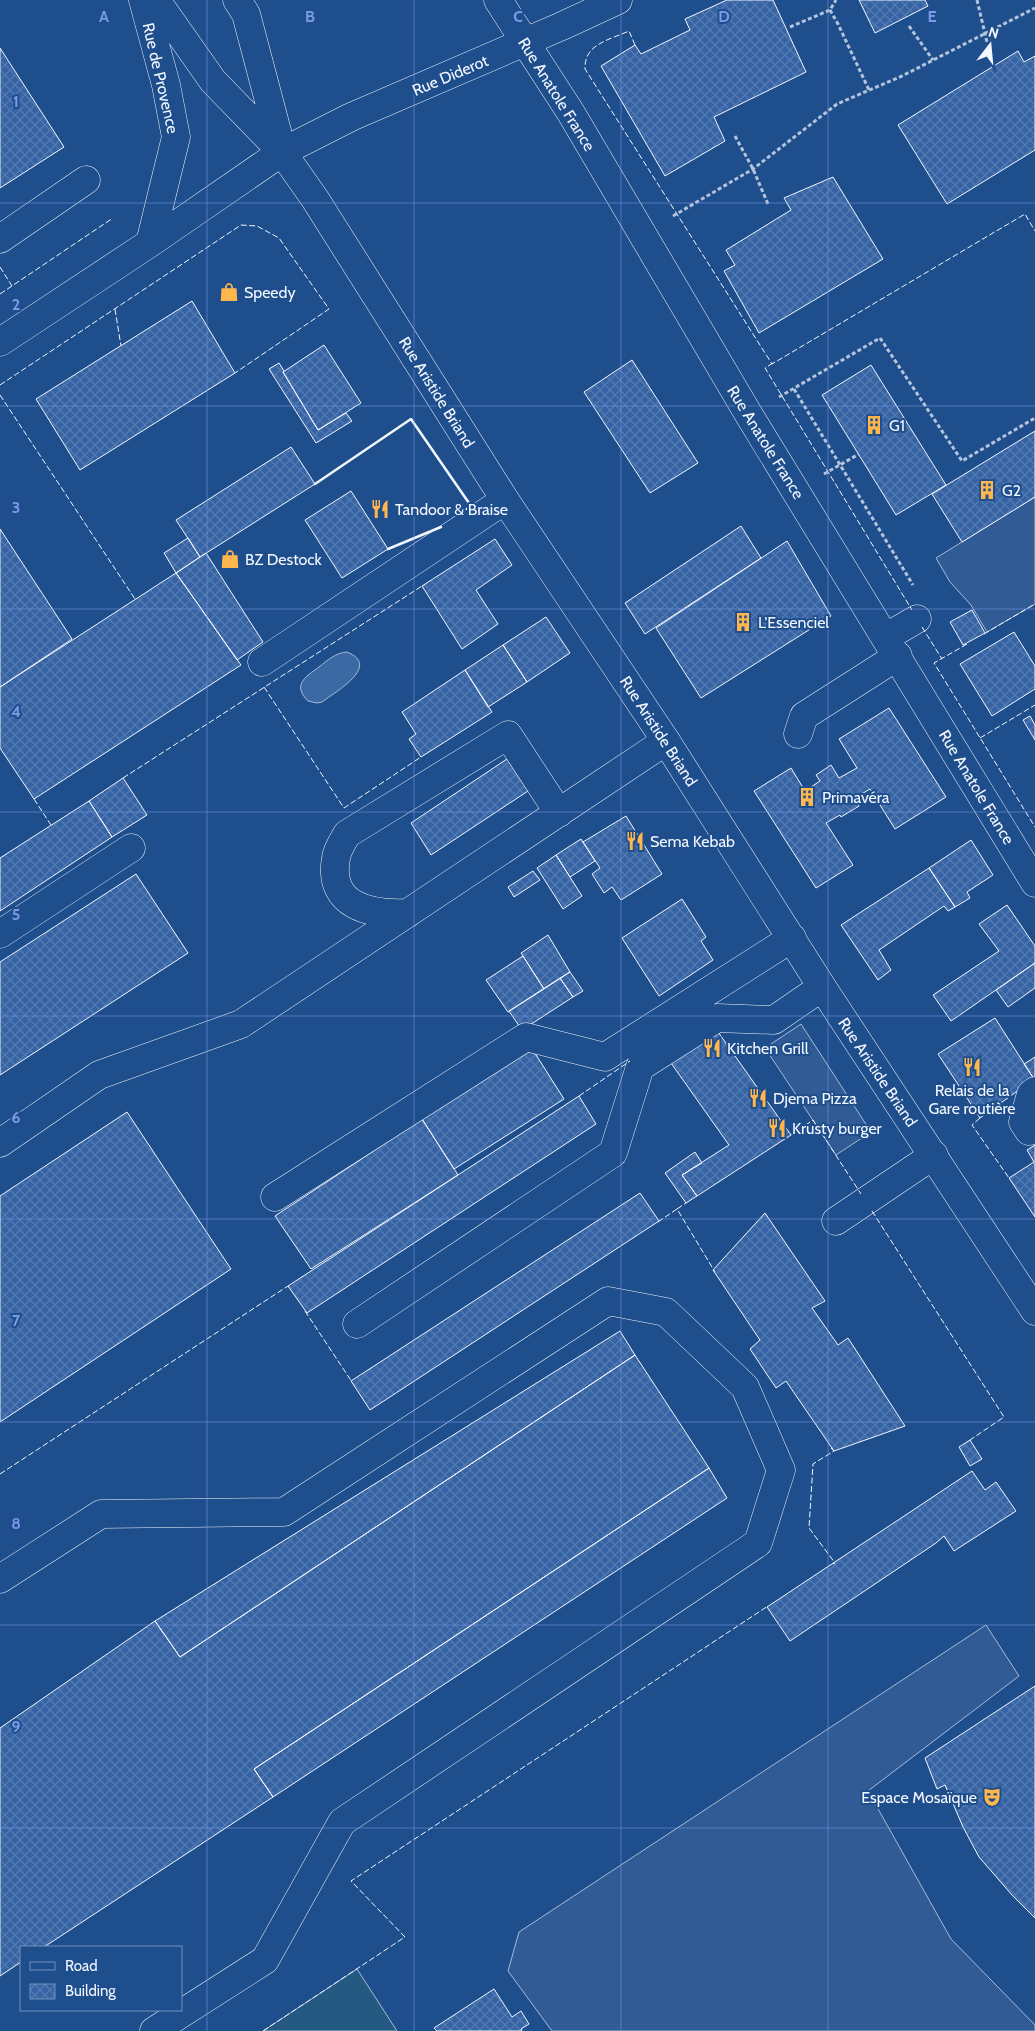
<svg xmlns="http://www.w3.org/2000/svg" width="1035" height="2031" font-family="Cabin,sans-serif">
  <defs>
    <pattern id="building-cross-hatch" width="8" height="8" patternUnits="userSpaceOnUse" patternTransform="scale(1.25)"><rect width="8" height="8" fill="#3563a3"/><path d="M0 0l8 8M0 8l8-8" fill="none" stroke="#537ab1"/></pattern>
  </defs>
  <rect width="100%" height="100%" fill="#1f4e8c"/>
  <path fill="#245a82" stroke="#a8bbd7" d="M 357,1969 L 397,2031 L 263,2031 Z"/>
  <path fill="#305b95" stroke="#a8bbd7" d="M 1035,497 L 1035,604 L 987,632 L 971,605 L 950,582 L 936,558 Z
    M 801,1024 L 871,1132 L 836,1155 L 765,1048 Z
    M 986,1625 L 1019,1676 L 868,1791 L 951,1939 L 1035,2025 L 1035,2031 L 552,2031 L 508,1971 L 519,1932 Z"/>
  <path fill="#3b69a3" stroke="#a8bbd7" d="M 347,652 C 382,666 335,692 322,702 L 317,703 L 308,701 C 292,685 305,677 319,667 C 328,660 335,653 347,652 Z"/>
  <path fill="url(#building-cross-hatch)" stroke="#f2f6ff" d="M 727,0 L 773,0 L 806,72 L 714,117 L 725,141 L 665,176 L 601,66 L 635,45 L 641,54 L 690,30 L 685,19 Z
    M 859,0 L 925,0 L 928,6 L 875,33 Z
    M 0,48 L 64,147 L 0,188 Z
    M 1018,51 L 1024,62 L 1035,56 L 1035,150 L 947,204 L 898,125 Z
    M 833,177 L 883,259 L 759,333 L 724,271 L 735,265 L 726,250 L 791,210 L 784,198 Z
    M 192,301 L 235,373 L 80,470 L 36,399 Z
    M 324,345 L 361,403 L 318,430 L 283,372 Z
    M 632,360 L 698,463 L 650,493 L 584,392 Z
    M 279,363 L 284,371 L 283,372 L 318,430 L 346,413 L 352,421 L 316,443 L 269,369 Z
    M 871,365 L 946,485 L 896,515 L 822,395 Z
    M 1035,431 L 1035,497 L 962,542 L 932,494 Z
    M 291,447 L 315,484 L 200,557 L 176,520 Z
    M 351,491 L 388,549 L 342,578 L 305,520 Z
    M 741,526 L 761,558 L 645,634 L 625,603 Z
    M 0,529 L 72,639 L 0,687 Z
    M 188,538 L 200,557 L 176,573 L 164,553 Z
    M 495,539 L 512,565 L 476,590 L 498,624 L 462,649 L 422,586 Z
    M 787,541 L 831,616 L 701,698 L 656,628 Z
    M 206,553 L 263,642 L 237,660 L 176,573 Z
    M 176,573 L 241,665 L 34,799 L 0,748 L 0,687 Z
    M 972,610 L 985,633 L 963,645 L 950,622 Z
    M 546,617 L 570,653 L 527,682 L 503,645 Z
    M 1014,632 L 1035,666 L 1035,689 L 992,716 L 960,664 Z
    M 503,645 L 527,682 L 488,707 L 465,670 Z
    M 465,670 L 492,712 L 421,757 L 409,739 L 416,734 L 402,712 Z
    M 889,708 L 946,797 L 895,829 L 870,789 L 855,798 L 859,806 L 841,817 L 840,815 L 826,823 L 853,865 L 816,888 L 754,791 L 791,768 L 805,791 L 820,781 L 816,775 L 831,765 L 839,778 L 857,768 L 839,739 Z
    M 1030,716 L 1035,725 L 1035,740 L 1023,720 Z
    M 507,759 L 528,791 L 431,855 L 411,823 Z
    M 123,778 L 147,815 L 112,837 L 89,801 Z
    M 89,801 L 112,837 L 0,911 L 0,858 Z
    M 626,816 L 662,874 L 621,900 L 612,887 L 604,893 L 592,874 L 600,868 L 583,842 Z
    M 581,839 L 595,861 L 570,877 L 556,855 Z
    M 971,840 L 993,875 L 967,892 L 970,898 L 955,907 L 929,868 Z
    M 556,855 L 582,896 L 563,909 L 537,868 Z
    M 929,868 L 955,907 L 948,911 L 944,906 L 879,950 L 891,970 L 878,980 L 841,925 Z
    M 533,871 L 540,880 L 514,897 L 508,887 Z
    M 136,874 L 188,953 L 0,1075 L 0,962 Z
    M 682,899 L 706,937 L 701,941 L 713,960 L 659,996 L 622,938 Z
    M 1007,905 L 1035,946 L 1035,963 L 951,1021 L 933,995 L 999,951 L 979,924 Z
    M 548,935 L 570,972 L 544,989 L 521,953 Z
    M 523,956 L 544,989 L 508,1012 L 486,980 Z
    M 1035,963 L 1035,988 L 1008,1007 L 996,990 Z
    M 570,972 L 583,991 L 573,997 L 560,978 Z
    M 560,978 L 573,997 L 522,1030 L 509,1011 Z
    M 995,1018 L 1034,1079 L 980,1118 L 938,1054 Z
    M 718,1032 L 791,1135 L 697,1196 L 682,1175 L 729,1145 L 671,1063 Z
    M 531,1047 L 564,1099 L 454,1169 L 422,1119 Z
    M 1035,1057 L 1035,1078 L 1034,1079 L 1024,1064 Z
    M 579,1096 L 596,1124 L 307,1313 L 288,1286 Z
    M 127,1112 L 231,1269 L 0,1422 L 0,1196 Z
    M 422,1119 L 458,1175 L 311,1269 L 275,1216 Z
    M 1035,1145 L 1035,1217 L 1009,1178 L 1034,1162 L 1027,1150 Z
    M 695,1152 L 702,1163 L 682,1175 L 697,1196 L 686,1203 L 665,1173 Z
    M 640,1193 L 659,1221 L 370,1410 L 351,1381 Z
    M 765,1213 L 825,1301 L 812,1308 L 838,1345 L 848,1338 L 905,1426 L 834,1451 L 786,1381 L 776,1388 L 750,1349 L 760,1340 L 713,1270 Z
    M 620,1331 L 635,1355 L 180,1657 L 155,1621 Z
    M 635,1355 L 709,1468 L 254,1769 L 273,1797 L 44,1947 L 21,1947 L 21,1962 L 0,1976 L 0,1728 L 155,1621 L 180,1657 Z
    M 970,1440 L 982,1459 L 970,1466 L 959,1447 Z
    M 709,1468 L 727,1498 L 273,1797 L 254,1769 Z
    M 972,1471 L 985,1490 L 996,1482 L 1016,1511 L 954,1551 L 944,1536 L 936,1543 L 790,1641 L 767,1607 Z
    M 1035,1686 L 1035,1918 L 1012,1895 L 979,1857 L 963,1827 L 945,1785 L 937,1789 L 925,1758 Z
    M 494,1989 L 512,2017 L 521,2011 L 529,2024 L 521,2029 L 522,2031 L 437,2031 L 434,2028 Z"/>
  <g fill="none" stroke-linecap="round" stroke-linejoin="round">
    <g stroke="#f2f6ff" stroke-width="29">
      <path id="minor" d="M 498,0 L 571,113 L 749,415 L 1035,883
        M 282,152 L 351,117 L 562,26 L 618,0
        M 0,239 L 86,180
        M 886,637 L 917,619
        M 262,662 L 505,500
        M 798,734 L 804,716 L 898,656
        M 408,913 C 372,915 327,907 336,858 C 337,850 343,841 347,834 L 508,735 L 559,813
        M 0,934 L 131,848
        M 1029,1131 L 1023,1122 L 1031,1094 L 1035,1091
        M 0,1143 L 99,1075 L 241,1024 L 666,741
        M 275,1197 L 526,1037 L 605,1057 L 792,938
        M 836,1221 L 934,1155
        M 357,1324 L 613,1153 L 640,1067 L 717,1018 L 774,1020 L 822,987
        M 0,1579 L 101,1514 L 284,1512 L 608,1301 L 666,1312 L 745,1387 L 781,1470 L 758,1543 L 342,1822 L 265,1960 L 154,2031"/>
    </g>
    <g stroke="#f2f6ff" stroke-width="29">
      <path id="major" d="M 143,0 L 166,85 L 176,137 L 150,243
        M 156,0 L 213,81 L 282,152 L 315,199 L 505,500 L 666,741 L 822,987 L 1035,1311
        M 237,0 L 246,14 L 282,150
        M 0,342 L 150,243 L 282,152"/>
    </g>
    <path stroke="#b3c4dc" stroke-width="3" stroke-dasharray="4 2.5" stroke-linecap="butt" d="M 977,0 L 992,63
      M 830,10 L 838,24 L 869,90
      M 909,26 L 933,60
      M 790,27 L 830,10 L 836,0
      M 735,136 L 753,169 L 768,204
      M 673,216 L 753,169 L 837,104 L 902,76 L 1035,8
      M 794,389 L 913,585
      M 779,397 L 880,338 L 962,461 L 1035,418
      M 824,474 L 859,454"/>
    <use href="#minor" stroke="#1f4e8c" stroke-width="28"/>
    <use href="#major" stroke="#1f4e8c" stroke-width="28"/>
    <path stroke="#f2f6ff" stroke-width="1" stroke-dasharray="6 2.5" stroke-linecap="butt" d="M 635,45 L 629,31 C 609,40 584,44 585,69 L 772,364 L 1025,214 L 1035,231
      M 0,267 L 12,286
      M 0,294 L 113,218
      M 115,309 L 121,346
      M 773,363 L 765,368 L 912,610
      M 0,385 L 241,225 L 257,226 L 279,238 L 329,309 L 235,373
      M 0,395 L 135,599
      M 922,627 L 942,659
      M 984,634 L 1035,604
      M 967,644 L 934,663 L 1035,827
      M 264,687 L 344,808 L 421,757
      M 980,738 L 1035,705
      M 123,778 L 422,586
      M 34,799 L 51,825
      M 579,1096 L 630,1061
      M 980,1118 L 972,1125 L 1009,1178
      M 791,1135 L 813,1120 L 861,1194
      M 677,1209 L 686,1203
      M 872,1211 L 1004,1417 L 970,1440
      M 658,1222 L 677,1209 L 715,1272
      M 305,1311 L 352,1382
      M 831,1448 L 834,1451 L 813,1464 L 809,1528 L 835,1563 L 833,1564
      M 0,1474 L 288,1286 L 290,1288
      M 263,2031 L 405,1937 L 351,1881 L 768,1606"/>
    <path stroke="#f2f6ff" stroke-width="2.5" d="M 315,484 L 411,419 L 471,506 L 467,509
      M 388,549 L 441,527"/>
  </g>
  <path fill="none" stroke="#7d9aea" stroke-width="1" stroke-opacity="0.55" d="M 207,0 L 207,2031M 414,0 L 414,2031M 621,0 L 621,2031M 828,0 L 828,2031M 0,203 L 1035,203M 0,406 L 1035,406M 0,609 L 1035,609M 0,812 L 1035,812M 0,1016 L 1035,1016M 0,1219 L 1035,1219M 0,1422 L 1035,1422M 0,1625 L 1035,1625M 0,1828 L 1035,1828"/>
  <defs>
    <g id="shop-bare" transform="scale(1.5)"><path d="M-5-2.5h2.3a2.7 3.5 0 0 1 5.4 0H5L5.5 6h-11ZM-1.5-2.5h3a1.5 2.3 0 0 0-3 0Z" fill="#ffb74d" stroke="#1f4e8c" stroke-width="2.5" paint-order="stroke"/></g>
    <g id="building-bare" transform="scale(1.5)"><path d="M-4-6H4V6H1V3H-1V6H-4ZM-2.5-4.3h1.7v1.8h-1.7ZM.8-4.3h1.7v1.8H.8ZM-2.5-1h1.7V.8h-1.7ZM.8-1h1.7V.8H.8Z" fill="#ffb74d" stroke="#1f4e8c" stroke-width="2.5" paint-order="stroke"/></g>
    <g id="restaurant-bare" transform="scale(1.5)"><path d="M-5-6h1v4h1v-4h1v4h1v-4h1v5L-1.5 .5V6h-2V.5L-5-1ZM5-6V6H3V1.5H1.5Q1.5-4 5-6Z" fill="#ffb74d" stroke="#1f4e8c" stroke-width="2.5" paint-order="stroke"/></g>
    <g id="theatre-bare" transform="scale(1.5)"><path d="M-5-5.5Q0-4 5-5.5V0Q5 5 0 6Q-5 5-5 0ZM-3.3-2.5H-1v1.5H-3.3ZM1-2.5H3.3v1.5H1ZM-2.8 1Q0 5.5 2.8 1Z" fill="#ffb74d" stroke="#1f4e8c" stroke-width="2.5" paint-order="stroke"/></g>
  </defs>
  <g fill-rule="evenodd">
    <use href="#shop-bare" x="229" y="292"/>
    <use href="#building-bare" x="874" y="425"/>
    <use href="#building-bare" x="987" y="490"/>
    <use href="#restaurant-bare" x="380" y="509"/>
    <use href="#shop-bare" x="230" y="559"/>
    <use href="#building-bare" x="743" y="622"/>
    <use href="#building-bare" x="807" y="797"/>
    <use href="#restaurant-bare" x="635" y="841"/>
    <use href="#restaurant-bare" x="712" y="1048"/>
    <use href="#restaurant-bare" x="972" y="1067"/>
    <use href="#restaurant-bare" x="758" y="1098"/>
    <use href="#restaurant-bare" x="777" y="1128"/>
    <use href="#theatre-bare" x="992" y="1797"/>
  </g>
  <g text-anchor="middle" stroke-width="4" stroke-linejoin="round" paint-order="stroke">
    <g font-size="16" fill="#f2f6ff" stroke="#1f4e8c">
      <text transform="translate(450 75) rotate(-23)" y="6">Rue Diderot</text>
      <text transform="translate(161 78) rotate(77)" y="6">Rue de Provence</text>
      <text transform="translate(557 94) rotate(58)" y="6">Rue Anatole France</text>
      <text transform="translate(437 392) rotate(58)" y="6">Rue Aristide Briand</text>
      <text transform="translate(766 442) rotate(58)" y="6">Rue Anatole France</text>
      <text transform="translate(659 731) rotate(57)" y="6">Rue Aristide Briand</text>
      <text transform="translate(977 787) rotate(59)" y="6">Rue Anatole France</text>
      <text transform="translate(878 1072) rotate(56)" y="6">Rue Aristide Briand</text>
    </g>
    <g font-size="16" fill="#f2f6ff" stroke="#1f4e8c" text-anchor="start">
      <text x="244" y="298">Speedy</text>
      <text x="889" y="431">G1</text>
      <text x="1002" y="496">G2</text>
      <text x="395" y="515">Tandoor &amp; Braise</text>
      <text x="245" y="565">BZ Destock</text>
      <text x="758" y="628">L'Essenciel</text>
      <text x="822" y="803">Primavéra</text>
      <text x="650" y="847">Sema Kebab</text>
      <text x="727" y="1054">Kitchen Grill</text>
      <text x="972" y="1096" text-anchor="middle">Relais de la<tspan x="972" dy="18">Gare routière</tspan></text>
      <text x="773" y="1104">Djema Pizza</text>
      <text x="792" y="1134">Krusty burger</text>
      <text x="977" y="1803" text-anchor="end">Espace Mosaïque</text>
    </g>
  </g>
  <g font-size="16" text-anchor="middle" font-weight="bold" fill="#7d9aea" stroke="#1f4e8c" stroke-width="4" stroke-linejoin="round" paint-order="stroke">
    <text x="104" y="22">A</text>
    <text x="310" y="22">B</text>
    <text x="518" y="22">C</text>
    <text x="724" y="22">D</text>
    <text x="932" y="22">E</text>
    <text x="16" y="107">1</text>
    <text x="16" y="310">2</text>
    <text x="16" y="513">3</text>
    <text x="16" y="717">4</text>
    <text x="16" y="920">5</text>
    <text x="16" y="1123">6</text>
    <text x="16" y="1326">7</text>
    <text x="16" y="1529">8</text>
    <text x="16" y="1732">9</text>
  </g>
  <rect x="20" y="1946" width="162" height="65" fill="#1f4e8c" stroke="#7391ba"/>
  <rect x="30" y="1962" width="25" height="8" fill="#1f4e8c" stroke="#7391ba"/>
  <text x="65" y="1971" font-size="15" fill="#f2f6ff">Road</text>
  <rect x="30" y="1984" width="25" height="15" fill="url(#building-cross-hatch)" stroke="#7391ba"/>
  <text x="65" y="1996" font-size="15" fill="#f2f6ff">Building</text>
  <g transform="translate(990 45) rotate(16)" stroke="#1f4e8c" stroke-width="4" paint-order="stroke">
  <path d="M0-4L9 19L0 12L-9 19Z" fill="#f2f6ff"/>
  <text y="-8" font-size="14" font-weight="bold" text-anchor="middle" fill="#f2f6ff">N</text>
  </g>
</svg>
